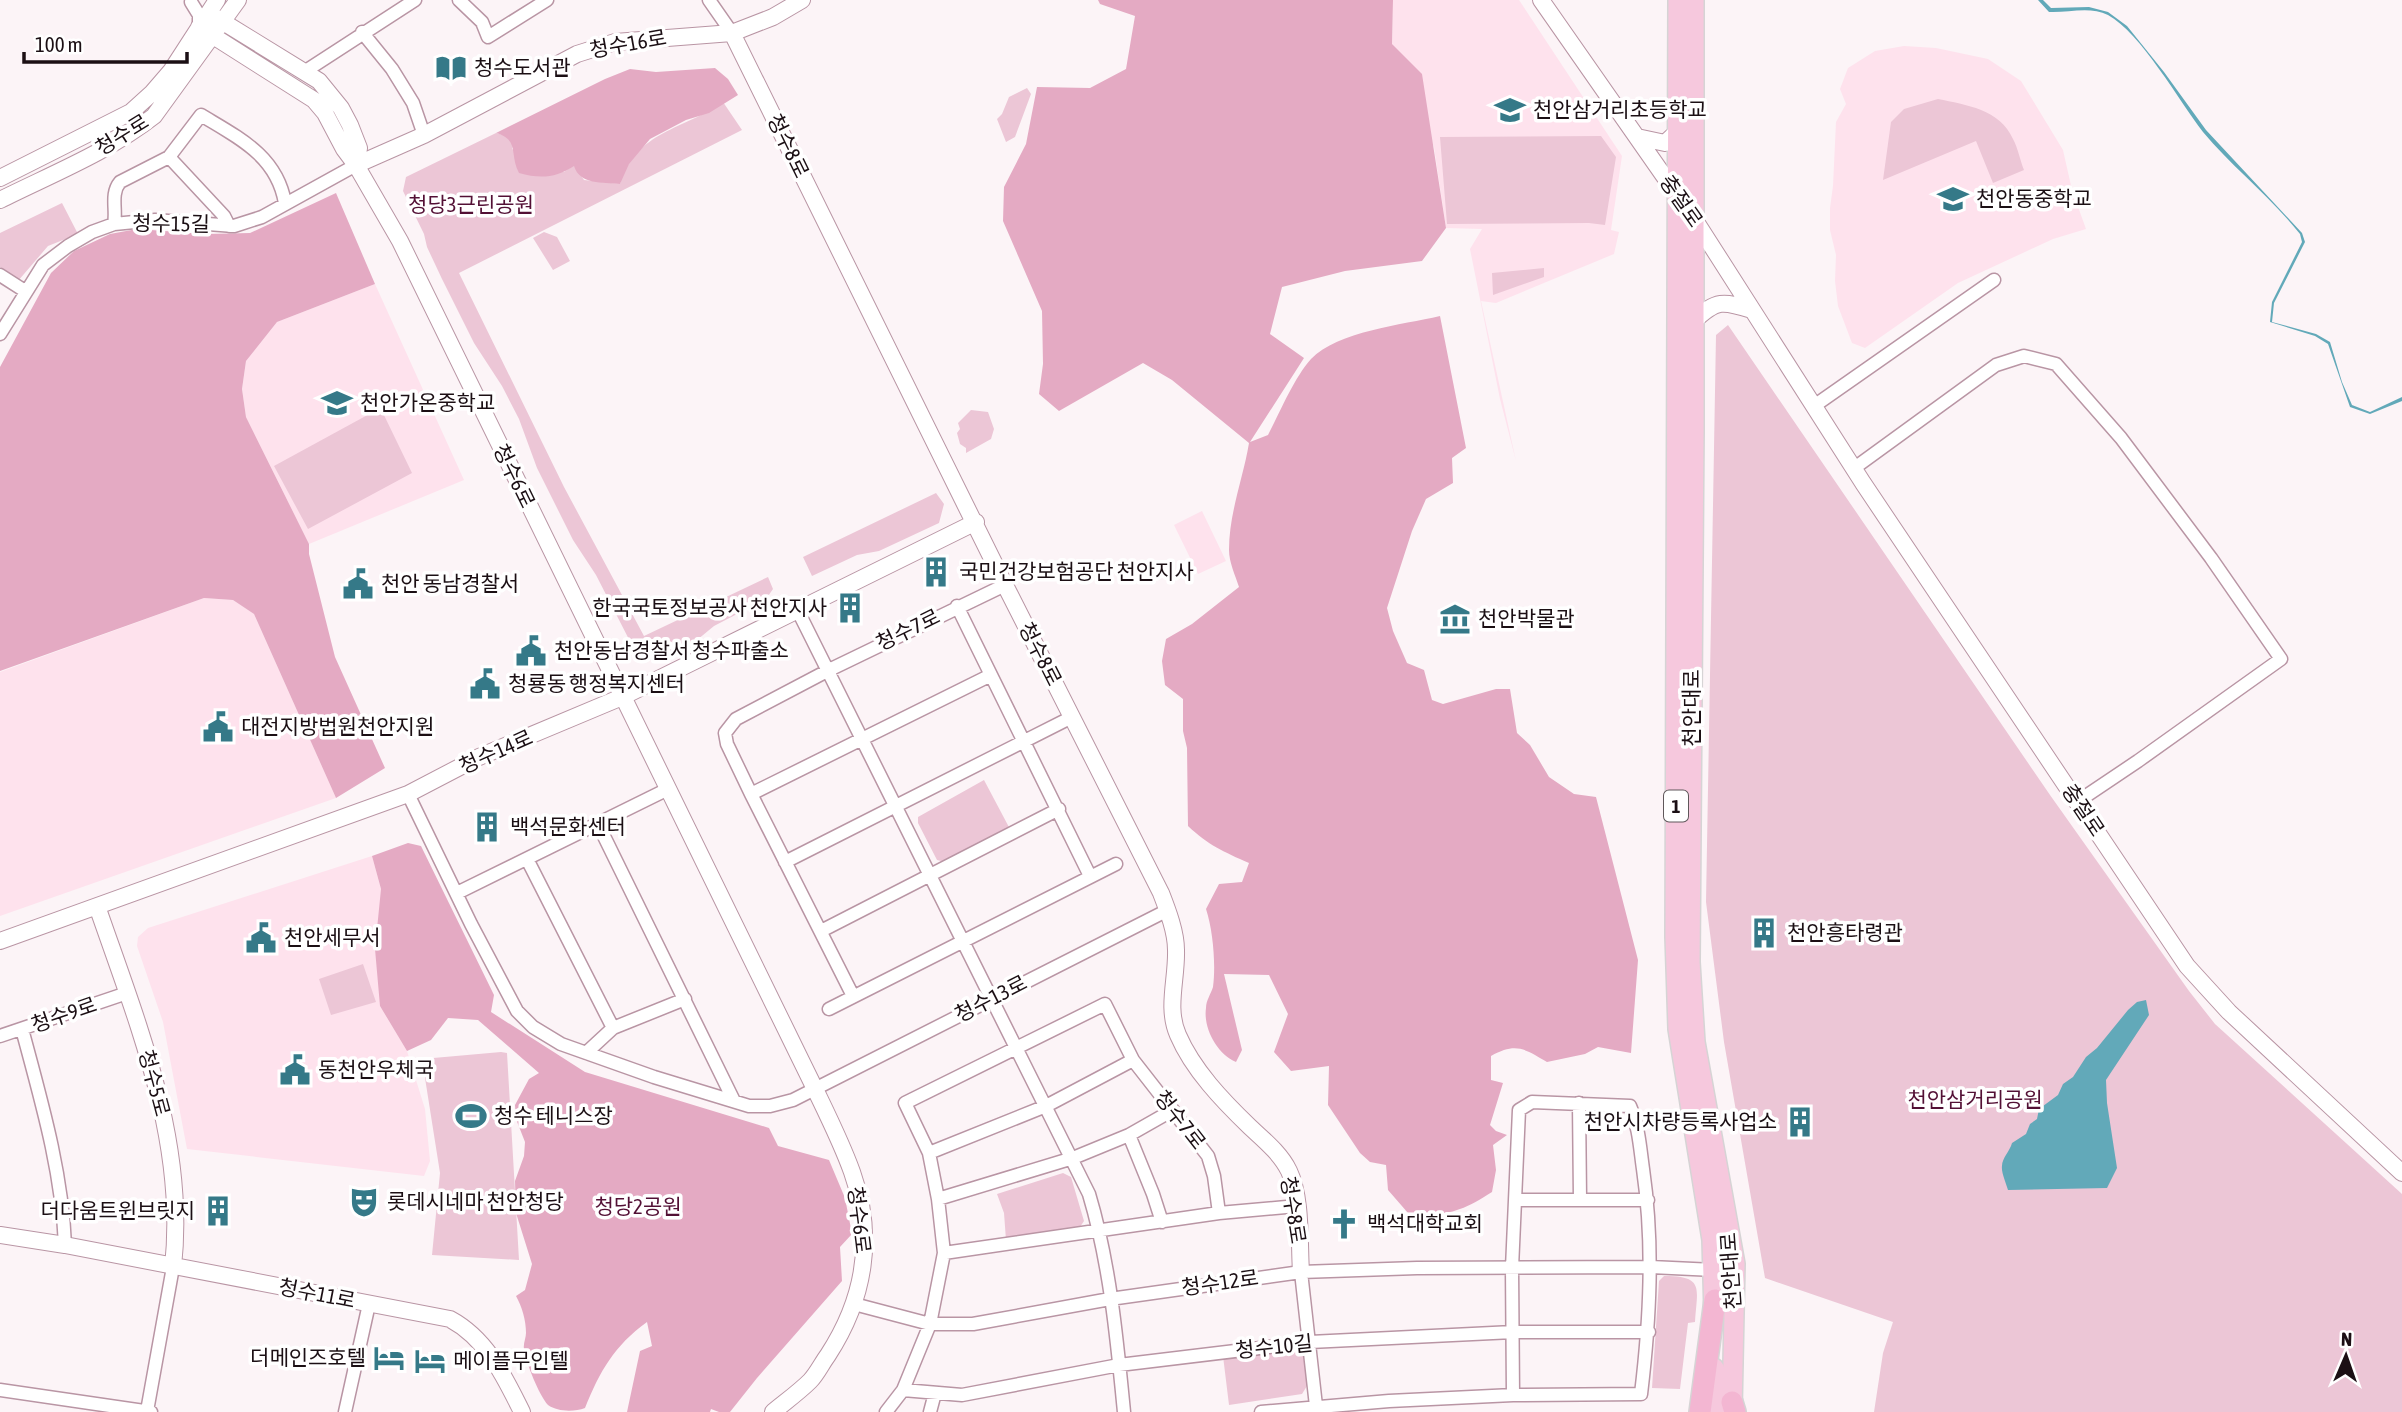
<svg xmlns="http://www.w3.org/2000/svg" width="2402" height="1412" font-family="'Asap Condensed','Noto Sans KR',sans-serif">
  <rect width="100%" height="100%" fill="#fcf4f7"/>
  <path fill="#fee2ed" d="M 1393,0 L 1519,0 L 1622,156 L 1611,230 L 1619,232 L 1614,254 L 1496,303 L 1481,301 L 1516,461 L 1500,399 L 1470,249 L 1482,229 L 1446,228 L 1434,147 L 1392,44 Z
    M 1904,46 L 1936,48 L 1988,59 L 2021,81 L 2063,150 L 2072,190 L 2086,229 L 2053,239 L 1958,283 L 1865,348 L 1852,343 L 1838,306 L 1835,281 L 1836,255 L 1830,230 L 1830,208 L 1833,186 L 1836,122 L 1846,104 L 1840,89 L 1848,68 L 1875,51 Z
    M 375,284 L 464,480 L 309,544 L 246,417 L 242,389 L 246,361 L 277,322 Z
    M 1202,511 L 1226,561 L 1198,574 L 1174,525 Z
    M 204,598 L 233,600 L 254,614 L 336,798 L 0,916 L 0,672 Z
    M 372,856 L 381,889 L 380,1006 L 407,1051 L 425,1109 L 430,1161 L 424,1176 L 187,1149 L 163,1022 L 137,946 L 138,937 L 148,928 Z"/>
  <path fill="#ecc6d6" d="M 1027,88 L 1031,94 L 1015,137 L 1006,142 L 997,119 L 1002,114 L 1009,97 Z
    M 1938,99 C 1966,105 2000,109 2013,139 C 2018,148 2020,160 2024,170 L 1993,183 L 1976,141 L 1883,180 L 1891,122 L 1904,109 Z
    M 723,102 L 742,130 L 459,273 L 564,487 L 644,636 L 768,577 L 773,589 L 766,599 L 714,626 L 697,640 L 654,660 L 637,655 L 596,575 L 573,540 L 537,468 L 519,419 L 502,386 L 474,343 L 442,279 L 427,247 L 424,234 L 403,191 L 406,177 L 496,133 L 507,136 L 513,145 L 512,149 L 564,172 L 574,165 L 584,180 L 620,184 C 635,131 686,129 723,102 Z
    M 1601,136 L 1616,157 L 1605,225 L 1589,223 L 1447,224 L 1440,137 Z
    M 62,203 L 78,234 L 48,246 L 18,281 L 0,267 L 0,233 Z
    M 544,232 L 557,237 L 570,261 L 553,270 L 533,238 Z
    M 1544,268 L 1544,277 L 1493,295 L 1492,273 Z
    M 1728,325 L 2050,795 L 2189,991 L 2215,1024 L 2402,1194 L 2402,1412 L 1874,1412 L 1883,1353 L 1893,1322 L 1765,1278 L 1724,1042 L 1706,902 L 1716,335 Z
    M 971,410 L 988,412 L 994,429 L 991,439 L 966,453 L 966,448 L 960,444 L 957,433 L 960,429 L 958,423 Z
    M 382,411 L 412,473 L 308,529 L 274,466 L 373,412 Z
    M 936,493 L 944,504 L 939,523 L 879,551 L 857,555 L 812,576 L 803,557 Z
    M 984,780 L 1011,831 L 945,862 L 937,860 L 918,823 L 918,817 Z
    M 363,964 L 376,1002 L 331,1015 L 319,979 Z
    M 501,1052 L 507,1053 L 519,1260 L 432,1255 L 440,1173 L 422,1059 Z
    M 1063,1173 L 1071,1177 L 1084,1221 L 1080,1227 L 1006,1240 L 1004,1213 L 997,1194 Z
    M 1664,1276 C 1705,1276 1697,1288 1695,1322 L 1688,1323 L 1680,1389 L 1652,1388 L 1659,1281 Z
    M 1302,1346 L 1306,1350 L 1310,1381 L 1302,1394 L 1229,1405 L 1223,1356 Z"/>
  <path fill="#e4aac3" d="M 1098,0 L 1393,0 L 1392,44 L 1422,74 L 1446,228 L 1422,261 L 1345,271 L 1282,287 L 1270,334 L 1304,358 L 1250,442 L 1268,435 C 1280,412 1294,378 1311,359 C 1338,331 1402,325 1440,316 L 1466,448 L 1452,458 L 1453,483 L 1426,499 L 1412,531 L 1387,608 L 1393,631 L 1407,663 L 1424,670 L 1432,700 L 1443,704 L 1496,689 L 1510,689 L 1517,733 L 1530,745 L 1549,777 L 1574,794 L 1596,797 L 1638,960 L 1631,1053 L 1598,1047 L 1585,1054 L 1547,1062 C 1525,1049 1516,1042 1491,1056 L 1491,1080 L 1503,1083 L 1490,1125 L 1496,1131 L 1507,1135 L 1493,1145 L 1496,1170 L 1492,1192 C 1461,1212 1445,1217 1408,1213 L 1388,1190 L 1386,1165 L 1370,1162 L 1360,1153 L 1328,1105 L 1329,1066 L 1291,1071 L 1274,1052 L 1288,1014 L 1269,975 L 1224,974 L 1242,1050 L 1236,1062 C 1217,1054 1203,1028 1206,1008 C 1206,1000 1211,994 1213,987 C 1216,965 1213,930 1206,909 L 1219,884 L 1242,882 L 1249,863 C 1224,852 1208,845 1188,826 L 1187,748 L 1183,731 L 1183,699 L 1165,685 L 1162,661 L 1166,639 L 1192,624 L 1239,587 C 1235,575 1229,562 1229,550 C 1229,513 1243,479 1249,443 L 1172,380 L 1143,363 L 1059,411 L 1039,394 L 1043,364 L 1042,311 L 1003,221 L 1004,187 L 1026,144 L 1037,87 L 1090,88 L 1126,69 L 1135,16 L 1100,4 Z
    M 715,68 L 728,79 L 738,95 L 709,113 L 686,120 L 650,139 L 629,164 L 620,184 C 602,182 580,185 574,166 C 556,178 540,179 519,173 C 509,154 520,140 496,133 L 605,79 L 630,69 L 656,72 Z
    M 336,193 L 375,284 L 277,322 L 246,361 L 242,389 L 246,417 L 309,544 L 309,554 L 335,657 L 385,768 L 336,798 L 254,614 L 233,600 L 204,598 L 0,671 L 0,367 L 51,273 L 74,251 L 110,234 L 137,229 L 206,234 L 250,233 Z
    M 408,843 L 421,846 L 494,995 L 491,1012 L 585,1072 L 769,1128 L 778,1146 L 829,1160 L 845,1198 L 852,1234 L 840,1247 L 842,1281 L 757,1378 L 730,1412 L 719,1412 L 711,1409 L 710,1412 L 627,1412 L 640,1351 L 652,1346 L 647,1322 C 614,1346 600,1371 585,1408 C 574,1412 558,1412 548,1405 C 539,1395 526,1363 524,1349 C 523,1344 526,1338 526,1333 C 526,1320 522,1307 516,1296 L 525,1290 L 532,1264 L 516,1213 L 515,1181 L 524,1156 L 525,1142 L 516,1119 L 515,1105 L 529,1079 L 539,1073 L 478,1020 L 448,1018 L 431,1040 L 407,1051 L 380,1006 L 375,949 L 381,889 L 372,856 Z"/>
  <path fill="#62a9b9" d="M 2038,0 L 2043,0 L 2051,8 L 2089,7 L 2108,12 L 2127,26 L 2164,72 L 2206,130 L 2302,233 L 2305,242 L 2274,303 L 2272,322 L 2316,334 L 2330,342 L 2342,382 L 2352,405 L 2370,412 L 2402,397 L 2402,401 L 2370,414 L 2350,407 L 2328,344 L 2315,336 L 2270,322 L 2272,302 L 2302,242 L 2300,234 C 2271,197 2233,168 2203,132 C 2179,101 2141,33 2108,15 C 2090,6 2068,13 2049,12 Z
    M 2146,1000 L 2149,1015 L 2106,1080 L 2107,1103 L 2117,1168 L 2107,1188 L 2008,1190 C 2006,1183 2001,1172 2002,1166 C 2002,1158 2010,1151 2012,1143 L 2026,1134 L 2030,1124 L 2037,1119 L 2039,1109 L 2058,1095 L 2063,1084 L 2073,1077 L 2086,1057 L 2097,1048 L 2128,1010 L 2137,1002 Z"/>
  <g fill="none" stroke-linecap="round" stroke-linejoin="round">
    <g stroke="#b995a4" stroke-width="15">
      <path id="minor" d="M 459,0 L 482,22 L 488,37 L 547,0
        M 709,0 L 732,33
        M 191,2 L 199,15 L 199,27
        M 362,32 L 392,69 L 413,103 L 424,135
        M 304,72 L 415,0
        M 169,157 L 224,216 L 229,226
        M 114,224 C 117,210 110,194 120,182 L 169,157 L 201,115 C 239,138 277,156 285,203
        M 0,275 L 25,291
        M 0,334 L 43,265 L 68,246 L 92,232 L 114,224 L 155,220 L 234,226 L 262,217 L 356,165
        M 1814,406 L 1994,280
        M 1853,469 L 1996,365 L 2024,356 L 2056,364 L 2121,438 L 2211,558 L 2281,659 L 2138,761 L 2077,802
        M 957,606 L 1090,876
        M 798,611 L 1089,1194 C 1110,1264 1117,1340 1124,1412
        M 408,794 L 471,924 L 517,1011 L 533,1027 L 561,1044 L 654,1077 L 749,1106 L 770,1106 L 793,1100 L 1168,910
        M 751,794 L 991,675
        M 598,824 L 734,1101
        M 527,859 L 613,1028
        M 785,862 L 1072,717
        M 457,893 L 668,789
        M 821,931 L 1059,809
        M 853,996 L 751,794 L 727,744 L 725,733 L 736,719 L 829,670 L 1005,585
        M 829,1009 L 1116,864
        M 22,1029 C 41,1100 62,1171 65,1245
        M 0,1036 L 127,993
        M 586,1053 L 613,1028 L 685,999
        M 1579,1103 L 1580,1199
        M 1129,1135 L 1153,1194 L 1162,1222
        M 929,1153 L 1046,1106 L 1133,1060
        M 938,1199 L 1073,1158 L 1129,1135 L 1173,1110
        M 1515,1200 L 1648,1200
        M 944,1253 L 1219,1213 L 1297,1206
        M 1301,1272 L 1316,1406
        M 854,1304 L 930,1324 L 973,1324 L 1110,1299 L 1301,1272 L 1417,1268 L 1651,1267 L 1714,1270
        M 0,1390 L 151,1412
        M 903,1390 L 962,1395 L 1119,1365 L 1310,1342 L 1513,1332 L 1649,1332
        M 147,1411 L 173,1267
        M 345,1412 L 369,1304
        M 886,1412 L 903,1390 L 930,1324 L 944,1253 L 938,1199 L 929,1153 L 905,1103 L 1105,1004 L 1133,1060 L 1208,1156 L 1214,1176 L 1219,1213
        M 930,1412 L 935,1393
        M 1261,1412 L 1389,1401 L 1513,1395 L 1641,1394 C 1650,1319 1654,1245 1643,1169 C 1640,1148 1639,1127 1630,1106 L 1532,1102 L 1519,1110 L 1512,1268 L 1513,1395"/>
    </g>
    <g stroke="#b995a4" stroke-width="18">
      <path id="tertiary" d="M 1541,0 L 1680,199
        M 215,17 L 319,81 L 341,108 L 350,125 L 359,148 L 356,165
        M 199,27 L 314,100 L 325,113 L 344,149 L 356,165 L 400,241 L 815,1089 C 828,1116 842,1144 852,1172 C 875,1236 865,1298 828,1355 C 822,1363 817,1374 810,1381 C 799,1392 785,1402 773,1412
        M 732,33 L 1005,585 L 1161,893 C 1168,911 1176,932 1176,950 C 1177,979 1166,1008 1178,1035 C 1193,1070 1223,1101 1250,1127 C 1264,1140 1281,1154 1289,1171 C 1302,1198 1299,1243 1301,1272
        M 1637,137 L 1665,143 L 1679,130
        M 356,165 L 424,135 L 577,54 L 615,42 L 732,33 L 773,17 L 802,0
        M 0,178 L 131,112 L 152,93 L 171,71 L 217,0
        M 0,200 C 52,174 108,152 154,116 L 238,0
        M 1693,217 L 1863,483 L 2187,966 L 2229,1012 L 2402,1173
        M 1694,321 C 1717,299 1723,301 1752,310
        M 97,906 C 137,1022 187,1141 173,1267
        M 0,941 L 408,794 L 479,757 L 622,697 L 976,522
        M 0,1235 L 65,1245 L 450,1319 C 487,1339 504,1376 522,1412"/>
    </g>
    <g stroke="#d6d4d5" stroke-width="22">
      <path id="primary" d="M 1678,0 L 1675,937 L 1678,1029 L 1712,1240 L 1714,1316
        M 1694,0 L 1694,431 L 1690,962 L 1695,1042 L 1735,1264 L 1732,1412
        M 1713,1412 L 1714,1368"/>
    </g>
    <g stroke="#d6d4d5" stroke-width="24">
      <path id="trunk" d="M 1732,1402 L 1735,1412
        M 1700,1412 L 1715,1300"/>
    </g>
    <use href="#minor" stroke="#fff" stroke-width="12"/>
    <use href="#tertiary" stroke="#fff" stroke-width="16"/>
    <use href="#primary" stroke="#f6c8dd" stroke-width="19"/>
    <use href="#trunk" stroke="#f3b6d2" stroke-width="21"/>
  </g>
  <defs>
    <g id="library-bare" transform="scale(2.415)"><path d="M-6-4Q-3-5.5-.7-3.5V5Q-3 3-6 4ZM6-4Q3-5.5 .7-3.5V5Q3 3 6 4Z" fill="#357988" stroke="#fff" stroke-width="2.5" paint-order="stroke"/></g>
    <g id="school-bare" transform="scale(2.415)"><path d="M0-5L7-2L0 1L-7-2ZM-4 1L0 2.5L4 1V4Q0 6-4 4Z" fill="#357988" stroke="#fff" stroke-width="2.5" paint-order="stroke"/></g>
    <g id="building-bare" transform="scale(2.415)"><path d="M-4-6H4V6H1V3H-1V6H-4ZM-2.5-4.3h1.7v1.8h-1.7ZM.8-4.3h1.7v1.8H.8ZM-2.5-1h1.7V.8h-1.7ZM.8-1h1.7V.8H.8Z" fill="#357988" stroke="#fff" stroke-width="2.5" paint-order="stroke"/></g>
    <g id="civic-bare" transform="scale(2.415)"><path d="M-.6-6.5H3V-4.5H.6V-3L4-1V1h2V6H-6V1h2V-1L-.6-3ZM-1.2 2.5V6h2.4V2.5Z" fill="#357988" stroke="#fff" stroke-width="2.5" paint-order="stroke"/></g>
    <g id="museum-bare" transform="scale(2.415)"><path d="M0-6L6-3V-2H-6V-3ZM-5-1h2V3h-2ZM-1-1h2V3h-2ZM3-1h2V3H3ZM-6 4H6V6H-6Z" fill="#357988" stroke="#fff" stroke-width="2.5" paint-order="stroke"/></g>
    <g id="stadium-bare" transform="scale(2.415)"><path d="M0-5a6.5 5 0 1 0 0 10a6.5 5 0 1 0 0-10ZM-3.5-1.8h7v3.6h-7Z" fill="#357988" stroke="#fff" stroke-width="2.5" paint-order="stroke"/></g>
    <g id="theatre-bare" transform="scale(2.415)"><path d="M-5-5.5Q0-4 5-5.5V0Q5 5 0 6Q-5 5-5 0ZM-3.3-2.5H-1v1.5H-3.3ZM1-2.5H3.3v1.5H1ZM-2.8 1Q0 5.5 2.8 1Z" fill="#357988" stroke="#fff" stroke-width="2.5" paint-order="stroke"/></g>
    <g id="church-bare" transform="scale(2.415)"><path d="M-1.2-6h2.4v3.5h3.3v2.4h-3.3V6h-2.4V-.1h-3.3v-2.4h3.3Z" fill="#357988" stroke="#fff" stroke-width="2.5" paint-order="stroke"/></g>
    <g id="hotel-bare" transform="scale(2.415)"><path d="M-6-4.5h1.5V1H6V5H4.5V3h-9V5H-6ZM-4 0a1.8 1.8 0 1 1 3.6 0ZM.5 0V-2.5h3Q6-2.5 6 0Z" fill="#357988" stroke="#fff" stroke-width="2.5" paint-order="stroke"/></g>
  </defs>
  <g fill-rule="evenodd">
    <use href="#library-bare" x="451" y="68"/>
    <use href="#school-bare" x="1510" y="110"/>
    <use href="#school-bare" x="1953" y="199"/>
    <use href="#school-bare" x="337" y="403"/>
    <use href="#building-bare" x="936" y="572"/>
    <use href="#civic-bare" x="358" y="584"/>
    <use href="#building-bare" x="850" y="608"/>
    <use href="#museum-bare" x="1455" y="619"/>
    <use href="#civic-bare" x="531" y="651"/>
    <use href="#civic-bare" x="485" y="684"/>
    <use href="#civic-bare" x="218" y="727"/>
    <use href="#building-bare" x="487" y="827"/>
    <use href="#building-bare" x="1764" y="933"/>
    <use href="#civic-bare" x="261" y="938"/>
    <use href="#civic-bare" x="295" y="1070"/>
    <use href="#stadium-bare" x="471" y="1116"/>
    <use href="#building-bare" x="1800" y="1122"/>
    <use href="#theatre-bare" x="364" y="1202"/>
    <use href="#building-bare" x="218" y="1211"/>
    <use href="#church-bare" x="1344" y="1224"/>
    <use href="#hotel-bare" x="389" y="1358"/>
    <use href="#hotel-bare" x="430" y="1361"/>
  </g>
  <g text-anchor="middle" stroke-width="7" stroke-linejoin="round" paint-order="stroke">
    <rect fill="#fff" stroke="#5f575a" stroke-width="2" x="1664" y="790.5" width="24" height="31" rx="5"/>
    <g font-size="19" font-weight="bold" fill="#1b0f14">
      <text x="1676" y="813">1</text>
    </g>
    <g font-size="21" fill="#1b0f14" stroke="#fff">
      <text transform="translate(628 44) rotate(-10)" y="7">청수16로</text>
      <text transform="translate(122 135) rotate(-32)" y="7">청수로</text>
      <text transform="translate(788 146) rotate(64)" y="7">청수8로</text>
      <text transform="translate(1681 201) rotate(55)" y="7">충절로</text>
      <text transform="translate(171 224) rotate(1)" y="7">청수15길</text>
      <text transform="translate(514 476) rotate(64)" y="7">청수6로</text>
      <text transform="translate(908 630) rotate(-26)" y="7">청수7로</text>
      <text transform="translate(1040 654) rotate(63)" y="7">청수8로</text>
      <text transform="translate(1692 708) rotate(-90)" y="7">천안대로</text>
      <text transform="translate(496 752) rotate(-24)" y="7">청수14로</text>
      <text transform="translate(2083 810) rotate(56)" y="7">충절로</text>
      <text transform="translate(991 999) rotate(-27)" y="7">청수13로</text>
      <text transform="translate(64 1015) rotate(-19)" y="7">청수9로</text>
      <text transform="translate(154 1083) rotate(75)" y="7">청수5로</text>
      <text transform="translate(1180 1120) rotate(52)" y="7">청수7로</text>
      <text transform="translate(1293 1210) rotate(81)" y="7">청수8로</text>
      <text transform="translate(859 1220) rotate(83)" y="7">청수6로</text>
      <text transform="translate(1731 1271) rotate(-94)" y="7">천안대로</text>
      <text transform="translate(1220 1283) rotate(-8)" y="7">청수12로</text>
      <text transform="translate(317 1294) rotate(11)" y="7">청수11로</text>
      <text transform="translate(1274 1347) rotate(-6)" y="7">청수10길</text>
    </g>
    <g font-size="21" fill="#1b0f14" stroke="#fff" text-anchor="start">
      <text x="474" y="75">청수도서관</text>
      <text x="1533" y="117">천안삼거리초등학교</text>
      <text x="1976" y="206">천안동중학교</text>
      <text x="360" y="410">천안가온중학교</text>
      <text x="959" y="579">국민건강보험공단 천안지사</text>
      <text x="381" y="591">천안 동남경찰서</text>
      <text x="827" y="615" text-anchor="end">한국국토정보공사 천안지사</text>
      <text x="1478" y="626">천안박물관</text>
      <text x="554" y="658">천안동남경찰서 청수파출소</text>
      <text x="508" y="691">청룡동 행정복지센터</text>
      <text x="241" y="734">대전지방법원천안지원</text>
      <text x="510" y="834">백석문화센터</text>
      <text x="1787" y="940">천안흥타령관</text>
      <text x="284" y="945">천안세무서</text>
      <text x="318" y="1077">동천안우체국</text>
      <text x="494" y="1123">청수 테니스장</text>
      <text x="1777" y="1129" text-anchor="end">천안시차량등록사업소</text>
      <text x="387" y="1209">롯데시네마 천안청당</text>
      <text x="195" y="1218" text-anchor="end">더다움트윈브릿지</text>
      <text x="1367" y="1231">백석대학교회</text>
      <text x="366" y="1365" text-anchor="end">더메인즈호텔</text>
      <text x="453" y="1368">메이플무인텔</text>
    </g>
    <g font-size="21" fill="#531035" stroke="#fff">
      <text x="471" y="212">청당3근린공원</text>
      <text x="1975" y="1107">천안삼거리공원</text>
      <text x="638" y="1214">청당2공원</text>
    </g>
  </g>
  <g transform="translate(2346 1356) rotate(2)" stroke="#ffffff" stroke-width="5" paint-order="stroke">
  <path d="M0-5L12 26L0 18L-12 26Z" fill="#1b0f14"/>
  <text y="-10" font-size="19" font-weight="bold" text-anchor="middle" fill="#1b0f14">N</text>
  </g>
  <path d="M24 52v10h163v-10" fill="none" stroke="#1b0f14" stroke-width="3.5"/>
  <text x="35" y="52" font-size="21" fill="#1b0f14" stroke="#ffffff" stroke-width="5" paint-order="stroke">100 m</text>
</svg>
